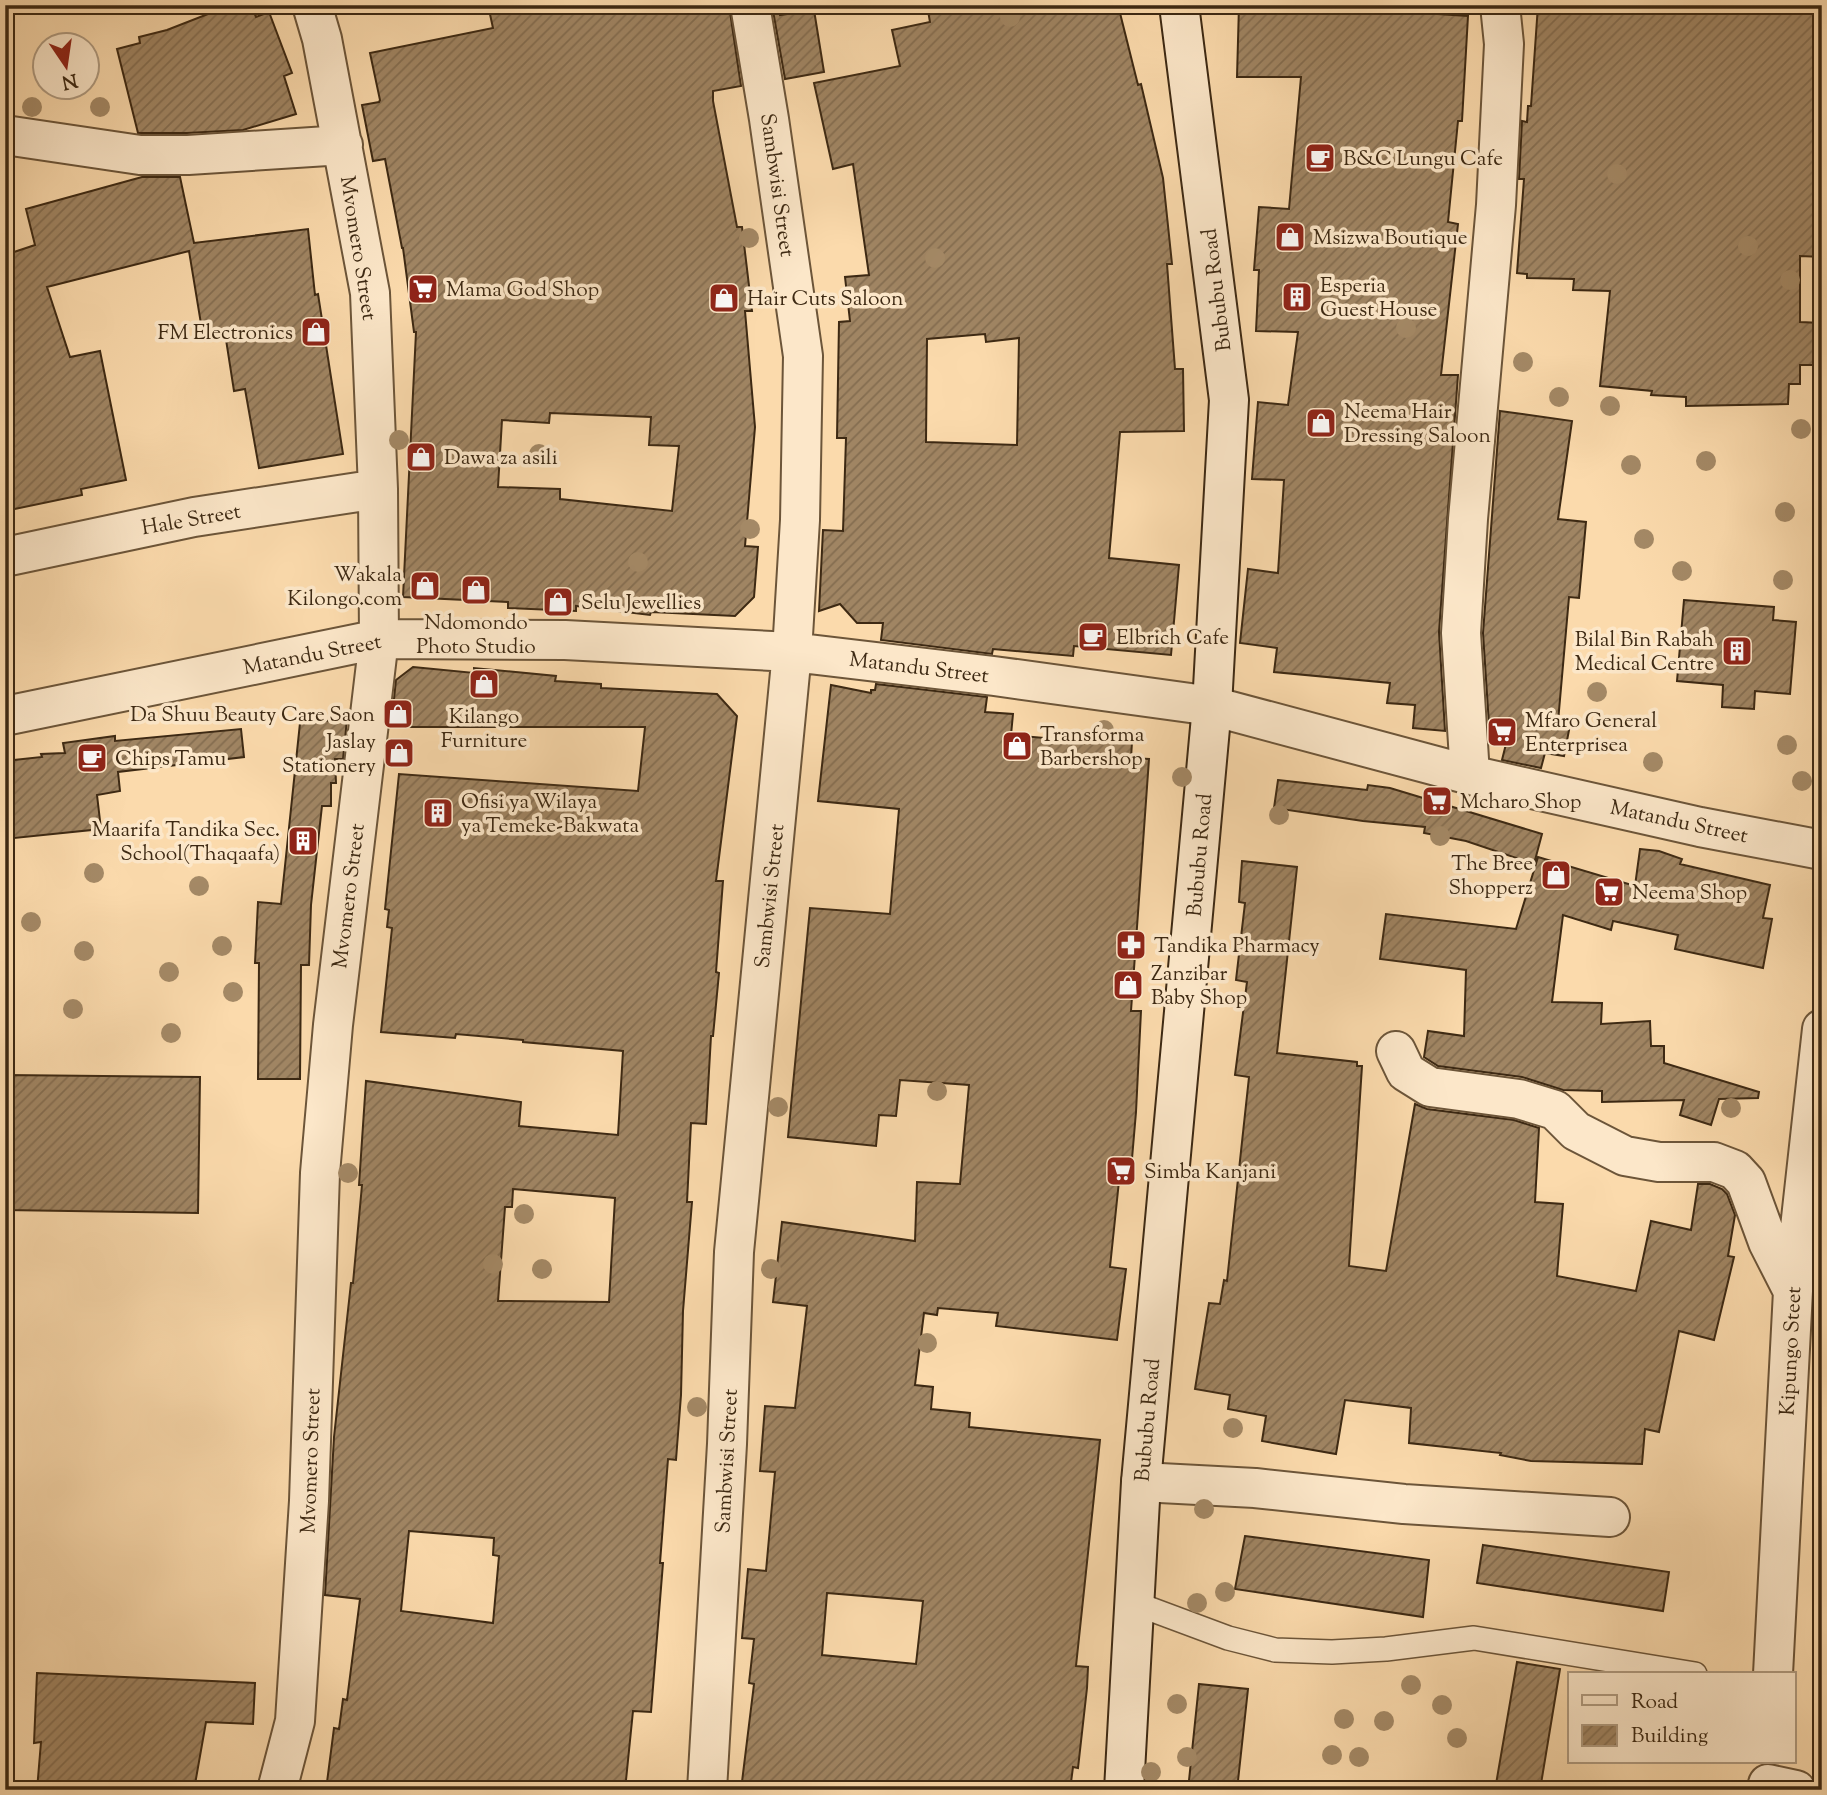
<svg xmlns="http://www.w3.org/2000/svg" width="1827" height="1795" font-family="'Sorts Mill Goudy',serif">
  <defs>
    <pattern id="building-hatch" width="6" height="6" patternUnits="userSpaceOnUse" patternTransform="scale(1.75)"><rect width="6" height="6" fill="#a08563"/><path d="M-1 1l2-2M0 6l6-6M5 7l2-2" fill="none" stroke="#846d50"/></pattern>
  </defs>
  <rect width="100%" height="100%" fill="#fbdaac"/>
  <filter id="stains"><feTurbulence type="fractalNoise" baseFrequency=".00286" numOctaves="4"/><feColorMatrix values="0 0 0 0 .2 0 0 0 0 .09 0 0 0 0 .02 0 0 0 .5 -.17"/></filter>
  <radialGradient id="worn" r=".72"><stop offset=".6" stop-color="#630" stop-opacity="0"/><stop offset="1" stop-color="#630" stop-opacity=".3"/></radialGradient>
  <path fill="url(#building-hatch)" stroke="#3d2913" stroke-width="2" fill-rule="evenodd" d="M 231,5 L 251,5 L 256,17 L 269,12 L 292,73 L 284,76 L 296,114 L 243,130 L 187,133 L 138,133 L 117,49 L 140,43 L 139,37 L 167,30 Z
    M 488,5 L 729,5 L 741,86 L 713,91 L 713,101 L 737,227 L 742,227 L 752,311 L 745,311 L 755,427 L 745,546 L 758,547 L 754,597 L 735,616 L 651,612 L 650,615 L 576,606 L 576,611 L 508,608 L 508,602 L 403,597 L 416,332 L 414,332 L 403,248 L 402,248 L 385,159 L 373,161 L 362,105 L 379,102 L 380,100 L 370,53 L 493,28 ZM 550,413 L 651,417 L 649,445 L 679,446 L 672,511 L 560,499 L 560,489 L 498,487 L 502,420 L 549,423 Z
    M 772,5 L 779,5 L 780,15 L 814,10 L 824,72 L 785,79 Z
    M 927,5 L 1118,5 L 1138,85 L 1141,84 L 1163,178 L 1172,264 L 1167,264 L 1175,369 L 1183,369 L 1184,431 L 1120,432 L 1109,558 L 1179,565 L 1171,655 L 1074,646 L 1073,656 L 993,649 L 992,654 L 881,640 L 883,623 L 857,623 L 840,604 L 819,611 L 823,530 L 843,531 L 846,438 L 837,438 L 839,322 L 850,321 L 845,277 L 869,275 L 853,164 L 833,169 L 814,83 L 900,66 L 892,30 L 930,22 ZM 985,334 L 986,342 L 1019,338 L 1017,445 L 926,442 L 927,339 Z
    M 1239,5 L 1347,5 L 1347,8 L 1468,16 L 1462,121 L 1458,121 L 1448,222 L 1458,224 L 1441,375 L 1458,375 L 1439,632 L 1445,731 L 1413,728 L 1415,705 L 1387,703 L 1390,683 L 1274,672 L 1277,648 L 1240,643 L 1248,569 L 1278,573 L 1284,480 L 1252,479 L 1258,402 L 1288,405 L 1298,332 L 1256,331 L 1259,270 L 1254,270 L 1259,207 L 1289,209 L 1301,77 L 1237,77 Z
    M 1538,5 L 1822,5 L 1822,257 L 1800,256 L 1800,322 L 1822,323 L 1822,365 L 1800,365 L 1800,384 L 1789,384 L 1788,404 L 1686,406 L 1686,397 L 1651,395 L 1652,391 L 1600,386 L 1610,291 L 1573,290 L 1574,279 L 1527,278 L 1527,274 L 1517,273 L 1524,179 L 1519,179 L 1522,121 L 1527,122 L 1528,106 L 1531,106 Z
    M 142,177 L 180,177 L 194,243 L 308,229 L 315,295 L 318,294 L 343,454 L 259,468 L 245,389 L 234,391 L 225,333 L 203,336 L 189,251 L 47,287 L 70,357 L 100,351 L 126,480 L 81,489 L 82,495 L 5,511 L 5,255 L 35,245 L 26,209 Z
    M 1500,411 L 1572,421 L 1558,519 L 1586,522 L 1579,598 L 1569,597 L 1558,722 L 1570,725 L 1564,756 L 1545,753 L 1541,768 L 1502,760 L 1506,744 L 1490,740 L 1483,633 Z
    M 1684,600 L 1774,607 L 1773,620 L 1796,622 L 1790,694 L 1755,691 L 1754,709 L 1722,707 L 1723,685 L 1677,681 Z
    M 413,667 L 474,673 L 474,668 L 556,676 L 555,681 L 601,684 L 601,688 L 717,694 L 737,716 L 716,881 L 723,881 L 716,972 L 719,973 L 713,1036 L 711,1036 L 706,1124 L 691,1123 L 687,1202 L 692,1202 L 683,1311 L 681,1395 L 676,1460 L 668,1459 L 660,1563 L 663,1563 L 651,1712 L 633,1711 L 625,1790 L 326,1790 L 334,1728 L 339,1729 L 343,1699 L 347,1700 L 360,1599 L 325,1595 L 334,1437 L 351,1283 L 353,1283 L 362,1185 L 359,1185 L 366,1081 L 521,1102 L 519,1126 L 618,1135 L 623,1051 L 523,1042 L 523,1040 L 456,1034 L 455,1038 L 381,1032 L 392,928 L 387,927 L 389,910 L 385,909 L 399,774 L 638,791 L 645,727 L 391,727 L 396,680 ZM 513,1189 L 615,1198 L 609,1302 L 498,1301 L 505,1207 L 512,1207 ZM 409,1531 L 494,1538 L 493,1555 L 499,1556 L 493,1623 L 401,1611 Z
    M 876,684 L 987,697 L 985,712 L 1013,714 L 1011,735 L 1090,742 L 1091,738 L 1132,742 L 1131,758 L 1149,759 L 1131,1011 L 1141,1011 L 1136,1112 L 1130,1182 L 1119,1181 L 1110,1267 L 1126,1269 L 1117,1340 L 996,1326 L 998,1313 L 938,1308 L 937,1315 L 924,1313 L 915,1385 L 933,1387 L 931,1409 L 970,1413 L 969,1427 L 1100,1440 L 1076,1666 L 1088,1667 L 1087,1688 L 1078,1768 L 1073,1767 L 1070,1790 L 741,1790 L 754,1684 L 749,1683 L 754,1639 L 742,1638 L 748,1569 L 766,1571 L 775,1472 L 760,1471 L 765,1406 L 795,1408 L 807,1306 L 773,1302 L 782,1222 L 915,1241 L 917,1182 L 960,1184 L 969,1085 L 900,1080 L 896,1116 L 879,1115 L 876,1146 L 788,1137 L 810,908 L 890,914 L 899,809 L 818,801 L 831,685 L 871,693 L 871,690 L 875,690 ZM 827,1593 L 923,1601 L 916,1664 L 822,1655 Z
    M 347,719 L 343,759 L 335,759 L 336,783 L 331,783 L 331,806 L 322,806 L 311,905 L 309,965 L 301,965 L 300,1079 L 258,1079 L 259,963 L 255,963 L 258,902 L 281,904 L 300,723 Z
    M 241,729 L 244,757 L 118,772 L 120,791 L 97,795 L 101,829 L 5,839 L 5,761 L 42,757 L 41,754 L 65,753 L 63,743 L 115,736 L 115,741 Z
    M 1278,780 L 1367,790 L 1368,785 L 1390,788 L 1542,834 L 1534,864 L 1466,841 L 1424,833 L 1425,827 L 1363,821 L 1274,808 Z
    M 1640,849 L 1659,851 L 1682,859 L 1680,864 L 1770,885 L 1763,918 L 1772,919 L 1763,968 L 1675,949 L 1678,935 L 1613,921 L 1611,930 L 1563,915 L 1552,1002 L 1602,1003 L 1601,1024 L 1650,1021 L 1651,1046 L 1664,1046 L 1664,1063 L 1759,1092 L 1758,1098 L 1719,1099 L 1711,1125 L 1680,1115 L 1684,1100 L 1602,1102 L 1602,1091 L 1563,1090 L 1522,1077 L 1438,1066 L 1424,1057 L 1428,1031 L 1464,1036 L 1466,970 L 1380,959 L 1386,914 L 1516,929 L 1538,857 L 1635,886 Z
    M 1242,861 L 1297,867 L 1277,1053 L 1357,1062 L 1357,1066 L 1362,1066 L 1349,1266 L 1386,1271 L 1415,1104 L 1427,1109 L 1514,1120 L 1539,1128 L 1535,1202 L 1563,1204 L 1557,1276 L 1636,1291 L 1651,1221 L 1691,1230 L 1698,1184 L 1710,1184 L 1722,1189 L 1727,1194 L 1735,1215 L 1728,1256 L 1734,1257 L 1714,1340 L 1679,1331 L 1659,1432 L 1645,1429 L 1642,1464 L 1531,1461 L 1500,1455 L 1501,1453 L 1409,1443 L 1411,1408 L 1345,1400 L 1336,1454 L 1262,1441 L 1266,1416 L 1228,1409 L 1230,1395 L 1195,1389 L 1209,1303 L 1220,1304 L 1224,1280 L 1227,1281 L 1249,1077 L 1235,1075 L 1247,982 L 1236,980 L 1245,903 L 1239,902 Z
    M 5,1075 L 200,1077 L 198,1213 L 5,1210 Z
    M 1245,1536 L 1429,1560 L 1423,1617 L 1235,1589 Z
    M 1483,1545 L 1669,1572 L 1663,1611 L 1477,1583 Z
    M 1517,1662 L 1560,1669 L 1540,1790 L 1495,1790 Z
    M 37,1673 L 255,1683 L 253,1724 L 206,1722 L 194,1790 L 37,1790 L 41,1742 L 34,1743 Z
    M 1199,1684 L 1248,1689 L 1237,1790 L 1188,1790 Z"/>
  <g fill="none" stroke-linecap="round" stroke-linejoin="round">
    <g stroke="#6c5539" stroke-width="26">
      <path id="lane" d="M 1134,1603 L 1228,1638 L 1275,1650 L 1332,1652 L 1386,1649 L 1474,1638 L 1695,1674"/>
    </g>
    <g stroke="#6c5539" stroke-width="42">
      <path id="street" d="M 5,135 L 140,155 L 188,155 L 343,145
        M 5,557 L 194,517 L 378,489
        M 5,716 L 379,639 L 565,640 L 792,652 L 994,676 L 1212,706 L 1470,775 L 1700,827 L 1822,850
        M 1470,775 L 1461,633 L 1468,519 L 1496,205 L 1504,44 L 1500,5
        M 1396,1051 L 1406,1072 L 1430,1087 L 1519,1099 L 1555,1110 L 1576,1131 L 1625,1156 L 1659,1162 L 1714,1162 L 1735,1170 L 1746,1182 L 1768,1242 L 1793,1291
        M 1141,1482 L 1255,1488 L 1404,1504 L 1610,1517
        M 1773,1674 L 1793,1291 L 1822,1029
        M 1768,1784 L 1796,1790
        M 277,1790 L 295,1721 L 309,1501 L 320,1173 L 333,1025 L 379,639 L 378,489 L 370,293 L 322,39 L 312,5
        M 707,1790 L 727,1444 L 734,1252 L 792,652 L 800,520 L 803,356 L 769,119 L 750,5"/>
    </g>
    <g stroke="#3d2913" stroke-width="42">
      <path id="secondary" d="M 1124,1790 L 1141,1482 L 1212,706 L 1229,400 L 1179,5"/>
    </g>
    <use href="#lane" stroke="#fce7c9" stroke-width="23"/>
    <use href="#street" stroke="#fce7c9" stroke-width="38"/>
    <use href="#secondary" stroke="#fce7c9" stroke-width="38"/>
  </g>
  <g fill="#a48966">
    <circle cx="1010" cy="17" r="10"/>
    <circle cx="32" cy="107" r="10"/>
    <circle cx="100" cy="107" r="10"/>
    <circle cx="1617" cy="174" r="10"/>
    <circle cx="749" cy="238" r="10"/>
    <circle cx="1748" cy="246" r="10"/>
    <circle cx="935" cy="258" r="10"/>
    <circle cx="1790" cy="280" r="10"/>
    <circle cx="1406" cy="328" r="10"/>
    <circle cx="1523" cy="362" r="10"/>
    <circle cx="1559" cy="397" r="10"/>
    <circle cx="1610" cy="406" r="10"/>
    <circle cx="1801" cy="429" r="10"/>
    <circle cx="399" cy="440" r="10"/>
    <circle cx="539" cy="454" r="10"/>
    <circle cx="1706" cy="461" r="10"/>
    <circle cx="1631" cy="465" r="10"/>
    <circle cx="1785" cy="512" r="10"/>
    <circle cx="750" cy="529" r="10"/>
    <circle cx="1644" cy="539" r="10"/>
    <circle cx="638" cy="562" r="10"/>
    <circle cx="1682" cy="571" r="10"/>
    <circle cx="1783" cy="580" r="10"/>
    <circle cx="1597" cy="692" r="10"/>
    <circle cx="1104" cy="730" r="10"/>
    <circle cx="1787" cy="745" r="10"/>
    <circle cx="1653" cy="762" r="10"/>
    <circle cx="1182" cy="777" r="10"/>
    <circle cx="1802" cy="781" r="10"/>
    <circle cx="1279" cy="815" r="10"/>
    <circle cx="1440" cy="836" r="10"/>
    <circle cx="94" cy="873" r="10"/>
    <circle cx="199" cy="886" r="10"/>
    <circle cx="31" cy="922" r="10"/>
    <circle cx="222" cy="946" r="10"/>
    <circle cx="84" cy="951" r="10"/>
    <circle cx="169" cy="972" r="10"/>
    <circle cx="233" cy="992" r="10"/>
    <circle cx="73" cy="1009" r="10"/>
    <circle cx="171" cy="1033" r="10"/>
    <circle cx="937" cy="1091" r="10"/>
    <circle cx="778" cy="1107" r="10"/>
    <circle cx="1731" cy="1108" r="10"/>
    <circle cx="348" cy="1173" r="10"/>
    <circle cx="524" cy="1214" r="10"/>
    <circle cx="493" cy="1264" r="10"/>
    <circle cx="542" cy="1269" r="10"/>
    <circle cx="771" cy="1269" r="10"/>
    <circle cx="927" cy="1343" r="10"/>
    <circle cx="697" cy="1407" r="10"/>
    <circle cx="1233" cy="1428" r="10"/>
    <circle cx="1204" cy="1509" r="10"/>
    <circle cx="1225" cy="1592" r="10"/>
    <circle cx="1197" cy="1603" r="10"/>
    <circle cx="1411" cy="1685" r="10"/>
    <circle cx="1177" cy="1704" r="10"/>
    <circle cx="1442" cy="1705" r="10"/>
    <circle cx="1344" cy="1719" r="10"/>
    <circle cx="1384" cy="1721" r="10"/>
    <circle cx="1457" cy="1738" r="10"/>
    <circle cx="1332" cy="1755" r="10"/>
    <circle cx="1187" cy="1757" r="10"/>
    <circle cx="1359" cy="1757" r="10"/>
    <circle cx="1151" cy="1772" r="10"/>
  </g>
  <defs>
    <g id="cafe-square" transform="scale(1.575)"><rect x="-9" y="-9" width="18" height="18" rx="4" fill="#8f2418" stroke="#fce7c9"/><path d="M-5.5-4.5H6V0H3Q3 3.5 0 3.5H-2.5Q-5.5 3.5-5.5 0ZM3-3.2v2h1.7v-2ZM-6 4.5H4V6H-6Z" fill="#fff"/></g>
    <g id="shop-square" transform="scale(1.575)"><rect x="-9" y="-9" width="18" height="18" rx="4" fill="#8f2418" stroke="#fce7c9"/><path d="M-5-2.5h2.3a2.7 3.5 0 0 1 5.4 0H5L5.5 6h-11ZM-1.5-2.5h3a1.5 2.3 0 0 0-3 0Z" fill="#fff"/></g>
    <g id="supermarket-square" transform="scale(1.575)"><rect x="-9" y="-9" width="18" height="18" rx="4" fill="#8f2418" stroke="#fce7c9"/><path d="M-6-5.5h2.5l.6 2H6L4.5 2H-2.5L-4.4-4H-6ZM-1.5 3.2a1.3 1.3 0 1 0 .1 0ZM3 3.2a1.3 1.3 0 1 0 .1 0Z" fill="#fff"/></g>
    <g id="building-square" transform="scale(1.575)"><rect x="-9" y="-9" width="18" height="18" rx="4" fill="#8f2418" stroke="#fce7c9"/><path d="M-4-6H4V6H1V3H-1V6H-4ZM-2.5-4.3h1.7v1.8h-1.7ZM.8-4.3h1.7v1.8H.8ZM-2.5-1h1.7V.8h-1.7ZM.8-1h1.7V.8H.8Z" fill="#fff"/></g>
    <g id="pharmacy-square" transform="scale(1.575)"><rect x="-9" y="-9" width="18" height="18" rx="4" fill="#8f2418" stroke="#fce7c9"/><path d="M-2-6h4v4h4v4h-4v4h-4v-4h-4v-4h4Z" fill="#fff"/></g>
  </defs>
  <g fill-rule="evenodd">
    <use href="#cafe-square" x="1320" y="158"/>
    <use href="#shop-square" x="1290" y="237"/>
    <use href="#supermarket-square" x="423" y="289"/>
    <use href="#building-square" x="1297" y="297"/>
    <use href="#shop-square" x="724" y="298"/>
    <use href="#shop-square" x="316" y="332"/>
    <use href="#shop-square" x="1321" y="423"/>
    <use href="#shop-square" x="421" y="457"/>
    <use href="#shop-square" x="425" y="586"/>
    <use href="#shop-square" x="476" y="590"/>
    <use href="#shop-square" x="558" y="602"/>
    <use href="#cafe-square" x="1093" y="637"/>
    <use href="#building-square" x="1737" y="651"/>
    <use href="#shop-square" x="484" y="684"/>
    <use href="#shop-square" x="398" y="714"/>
    <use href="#supermarket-square" x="1502" y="732"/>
    <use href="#shop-square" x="1017" y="746"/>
    <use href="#shop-square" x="399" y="753"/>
    <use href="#cafe-square" x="92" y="758"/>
    <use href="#supermarket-square" x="1437" y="801"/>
    <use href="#building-square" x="438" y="813"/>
    <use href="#building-square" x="303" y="841"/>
    <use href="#shop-square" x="1556" y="875"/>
    <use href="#supermarket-square" x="1609" y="892"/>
    <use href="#pharmacy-square" x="1131" y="945"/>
    <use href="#shop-square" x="1128" y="985"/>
    <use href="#supermarket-square" x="1121" y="1171"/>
  </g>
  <g text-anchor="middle" stroke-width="7" stroke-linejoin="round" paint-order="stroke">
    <g font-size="21" fill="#3d2913" stroke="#fce7c9" text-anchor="start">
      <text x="1343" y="165">B&amp;C Lungu Cafe</text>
      <text x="1313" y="244">Msizwa Boutique</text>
      <text x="1320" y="292">Esperia<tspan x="1320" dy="24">Guest House</tspan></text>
      <text x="446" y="296">Mama God Shop</text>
      <text x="747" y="305">Hair Cuts Saloon</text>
      <text x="293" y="339" text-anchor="end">FM Electronics</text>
      <text x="1344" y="418">Neema Hair<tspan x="1344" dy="24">Dressing Saloon</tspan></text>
      <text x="444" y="464">Dawa za asili</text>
      <text x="402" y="581" text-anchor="end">Wakala<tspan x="402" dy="24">Kilongo.com</tspan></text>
      <text x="581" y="609">Selu Jewellies</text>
      <text x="476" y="629" text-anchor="middle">Ndomondo<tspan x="476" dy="24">Photo Studio</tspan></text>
      <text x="1116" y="644">Elbrich Cafe</text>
      <text x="1714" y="646" text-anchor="end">Bilal Bin Rabah<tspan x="1714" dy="24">Medical Centre</tspan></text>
      <text x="375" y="721" text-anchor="end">Da Shuu Beauty Care Saon</text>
      <text x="484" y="723" text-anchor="middle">Kilango<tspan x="484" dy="24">Furniture</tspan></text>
      <text x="1525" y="727">Mfaro General<tspan x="1525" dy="24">Enterprisea</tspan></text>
      <text x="1040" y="741">Transforma<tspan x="1040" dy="24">Barbershop</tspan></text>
      <text x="376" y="748" text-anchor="end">Jaslay<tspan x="376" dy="24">Stationery</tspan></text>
      <text x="115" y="765">Chips Tamu</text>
      <text x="461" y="808">Ofisi ya Wilaya<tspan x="461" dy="24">ya Temeke-Bakwata</tspan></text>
      <text x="1460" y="808">Mcharo Shop</text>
      <text x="280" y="836" text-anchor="end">Maarifa Tandika Sec.<tspan x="280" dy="24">School(Thaqaafa)</tspan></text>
      <text x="1533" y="870" text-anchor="end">The Bree<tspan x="1533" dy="24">Shopperz</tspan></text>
      <text x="1632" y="899">Neema Shop</text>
      <text x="1154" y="952">Tandika Pharmacy</text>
      <text x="1151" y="980">Zanzibar<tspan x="1151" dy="24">Baby Shop</tspan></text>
      <text x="1144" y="1178">Simba Kanjani</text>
    </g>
    <g font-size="21" fill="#3d2913" stroke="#fce7c9">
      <text transform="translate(778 185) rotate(82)" y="7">Sambwisi Street</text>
      <text transform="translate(359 248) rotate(81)" y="7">Mvomero Street</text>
      <text transform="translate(1216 290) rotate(-97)" y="7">Bububu Road</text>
      <text transform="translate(191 519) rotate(-10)" y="7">Hale Street</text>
      <text transform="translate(312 654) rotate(-11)" y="7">Matandu Street</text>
      <text transform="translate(919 667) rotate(7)" y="7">Matandu Street</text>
      <text transform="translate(1679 821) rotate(12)" y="7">Matandu Street</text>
      <text transform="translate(1199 855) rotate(-85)" y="7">Bububu Road</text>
      <text transform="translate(348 896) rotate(-83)" y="7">Mvomero Street</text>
      <text transform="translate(769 896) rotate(-84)" y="7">Sambwisi Street</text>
      <text transform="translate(1790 1351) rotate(-87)" y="7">Kipungo Steet</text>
      <text transform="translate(1147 1420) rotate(-85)" y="7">Bububu Road</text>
      <text transform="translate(310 1461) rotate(-88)" y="7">Mvomero Street</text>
      <text transform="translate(726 1461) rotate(-87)" y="7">Sambwisi Street</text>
    </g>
  </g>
  <rect width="1827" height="1795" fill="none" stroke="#fbdaac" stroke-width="28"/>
  <rect x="7" y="7" width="1813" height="1781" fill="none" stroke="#3d2913" stroke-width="3.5"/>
  <rect x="14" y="14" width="1799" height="1767" fill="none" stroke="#3d2913" stroke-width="2"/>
  <rect x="1568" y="1672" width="228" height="91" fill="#fce7c9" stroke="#b09b80" stroke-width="2"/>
  <rect x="1582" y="1695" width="35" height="10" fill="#fce7c9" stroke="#b09b80" stroke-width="2"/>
  <text x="1631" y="1708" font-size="21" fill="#3d2913">Road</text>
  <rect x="1582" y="1725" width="35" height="21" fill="url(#building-hatch)" stroke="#b09b80" stroke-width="2"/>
  <text x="1631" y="1742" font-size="21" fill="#3d2913">Building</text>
  <g transform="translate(66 66) rotate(167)"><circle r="33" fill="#fce7c9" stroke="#b09b80" stroke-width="2"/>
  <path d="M0-5L12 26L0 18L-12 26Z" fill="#8f2418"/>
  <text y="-10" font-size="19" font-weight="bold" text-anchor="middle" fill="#3d2913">N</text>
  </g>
  <rect width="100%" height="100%" filter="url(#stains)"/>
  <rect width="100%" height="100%" fill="url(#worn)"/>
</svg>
